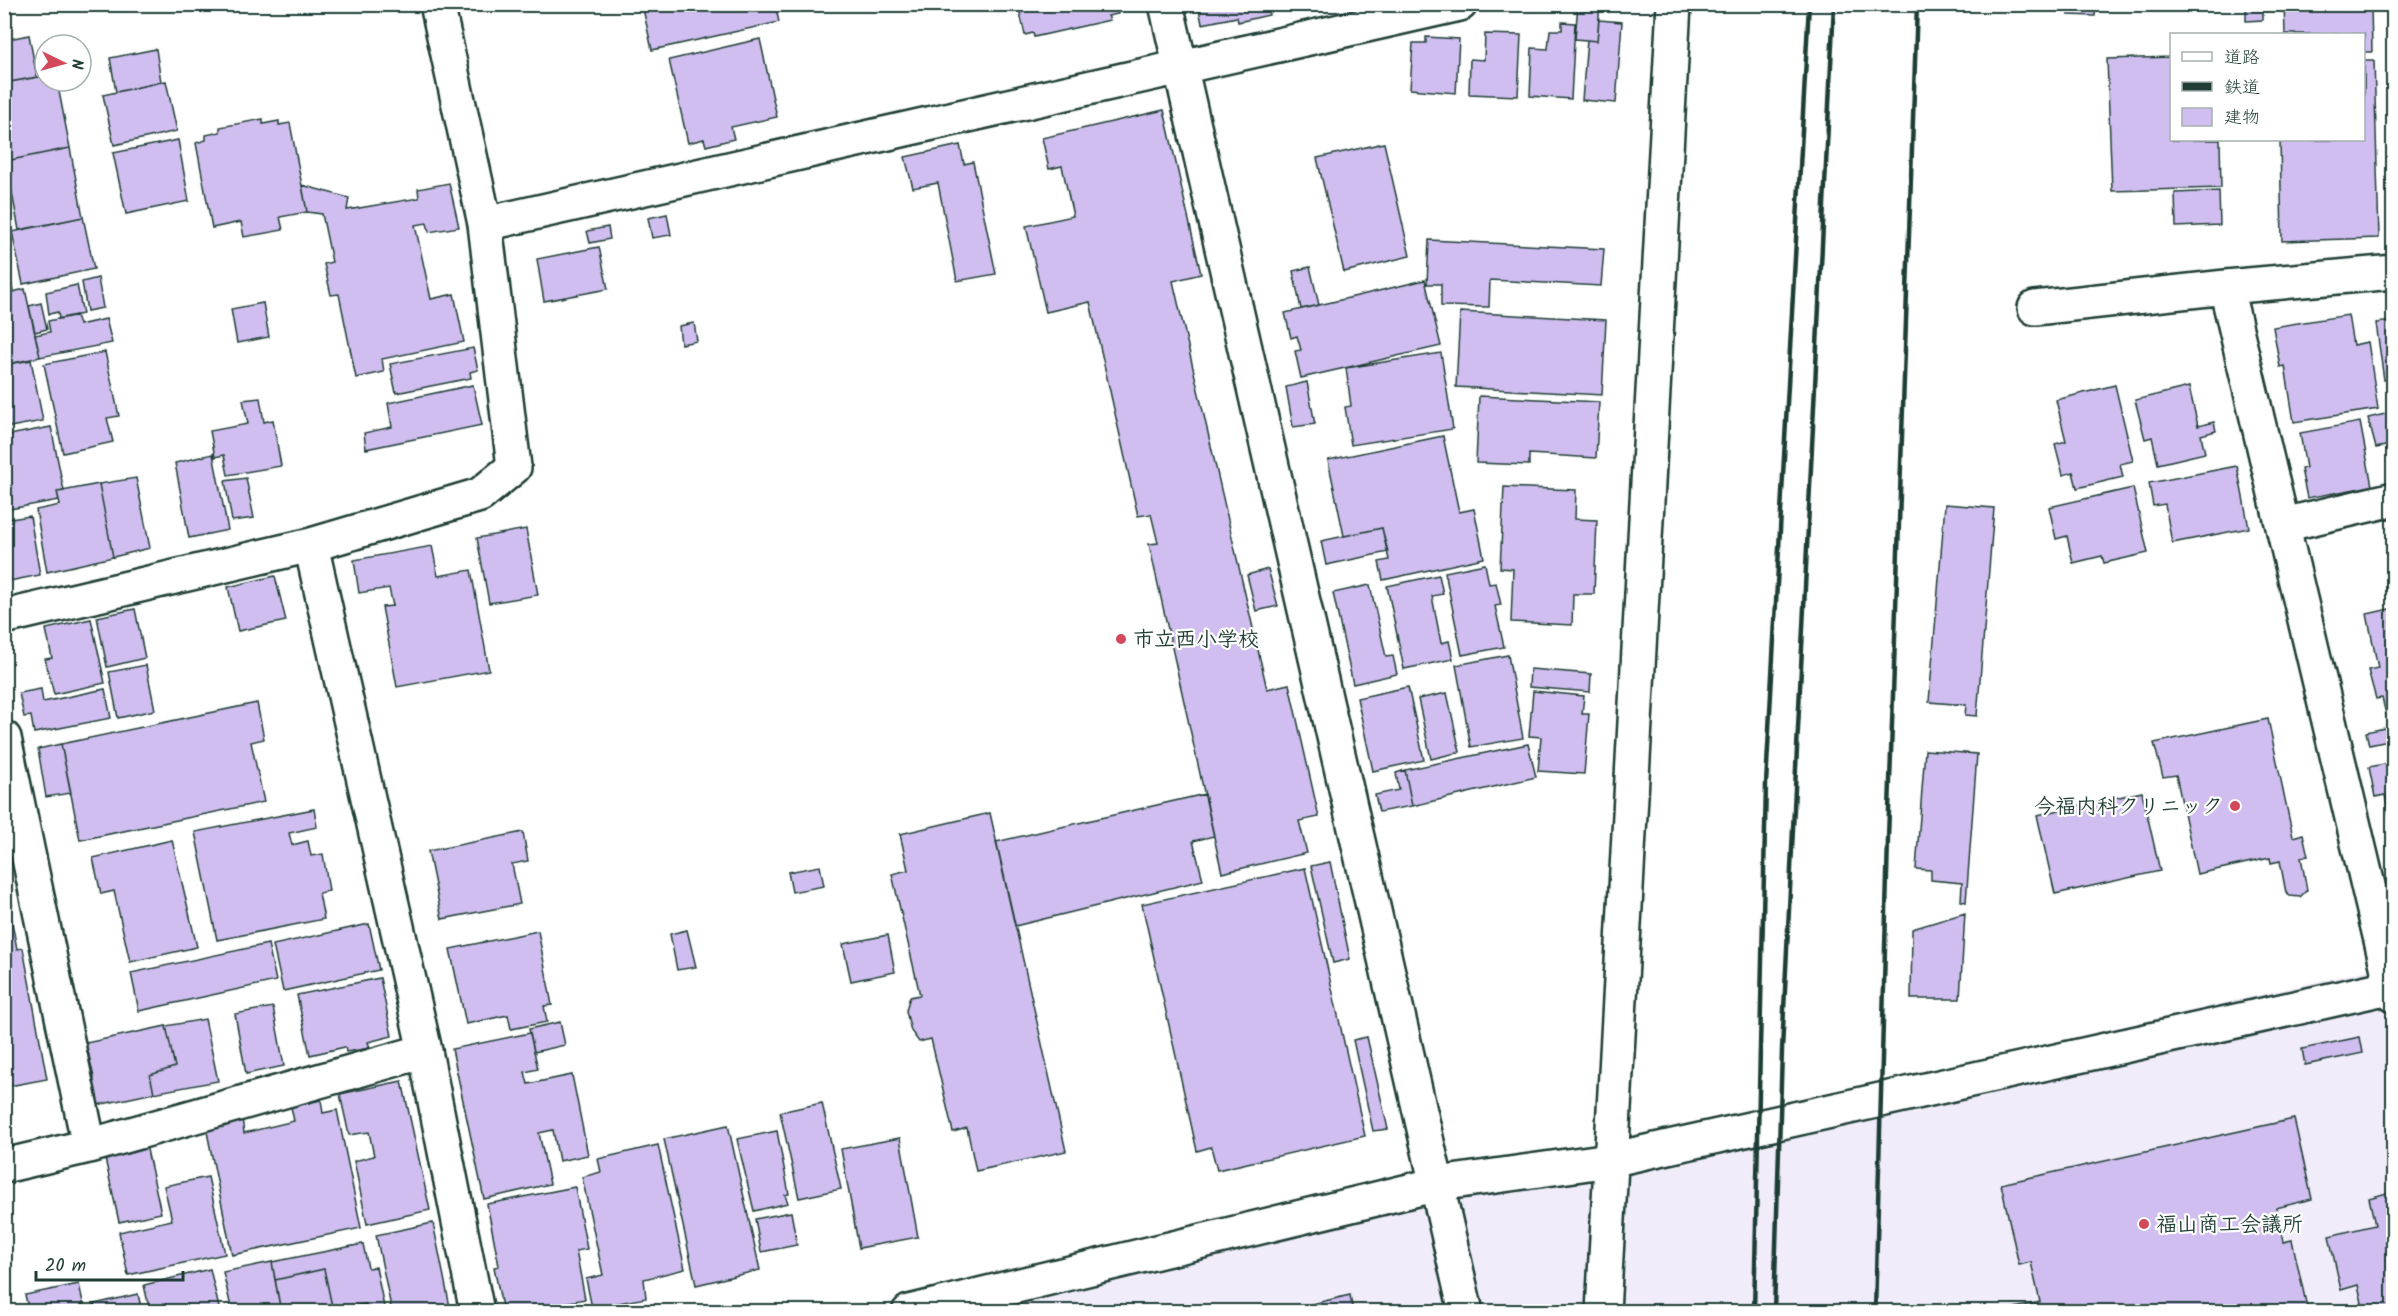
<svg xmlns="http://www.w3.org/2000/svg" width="2398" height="1316" font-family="Kalam,'Klee One',sans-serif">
  <rect width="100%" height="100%" fill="#fff"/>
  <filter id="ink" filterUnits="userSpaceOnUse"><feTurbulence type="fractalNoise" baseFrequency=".0167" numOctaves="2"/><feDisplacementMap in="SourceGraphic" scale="12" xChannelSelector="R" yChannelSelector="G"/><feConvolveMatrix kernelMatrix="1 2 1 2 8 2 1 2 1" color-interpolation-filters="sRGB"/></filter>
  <g filter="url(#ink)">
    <path fill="#f1ecfa" d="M 2393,964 L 2393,1311 L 893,1311 Z"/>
    <path fill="#cfbeef" stroke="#1f3d34" stroke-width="1.5" d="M 642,4 L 775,4 L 779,22 L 652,50 Z
      M 1018,4 L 1116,4 L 1118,14 L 1108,16 L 1110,20 L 1034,37 L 1033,33 L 1025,35 Z
      M 1198,4 L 1267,4 L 1269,15 L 1238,22 L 1237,17 L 1202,24 Z
      M 1578,4 L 1600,4 L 1597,41 L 1575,39 Z
      M 2069,4 L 2096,4 L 2095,16 L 2068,15 Z
      M 2246,4 L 2263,4 L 2263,20 L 2246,21 Z
      M 2284,4 L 2371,4 L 2372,52 L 2364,52 L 2364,34 L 2285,34 Z
      M 1599,20 L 1622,22 L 1616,103 L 1582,100 L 1587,40 L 1597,41 Z
      M 1562,22 L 1575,23 L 1571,99 L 1530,96 L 1532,48 L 1548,49 L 1550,30 L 1562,30 Z
      M 1485,34 L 1521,35 L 1518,96 L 1469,94 L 1470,59 L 1484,60 Z
      M 29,35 L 37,77 L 4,83 L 4,40 Z
      M 1426,37 L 1459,39 L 1456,93 L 1410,89 L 1413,43 L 1426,43 Z
      M 760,39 L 777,117 L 731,127 L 734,139 L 706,146 L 704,139 L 688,143 L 669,60 Z
      M 156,49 L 161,82 L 116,92 L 110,58 Z
      M 2172,57 L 2172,140 L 2220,140 L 2221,188 L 2112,191 L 2107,59 Z
      M 2364,60 L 2374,60 L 2379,238 L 2282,241 L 2280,140 L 2364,140 Z
      M 45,76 L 45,81 L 57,81 L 70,148 L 6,161 L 4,83 Z
      M 166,81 L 177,131 L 114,145 L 103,95 Z
      M 1164,110 L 1201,274 L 1173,281 L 1267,689 L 1289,684 L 1319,817 L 1299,821 L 1307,853 L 1222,873 L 1149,544 L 1158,543 L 1151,514 L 1138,516 L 1090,302 L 1046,312 L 1026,226 L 1073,216 L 1062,166 L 1049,169 L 1042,138 Z
      M 263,119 L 263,124 L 279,121 L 279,125 L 290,123 L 307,212 L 280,217 L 283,230 L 244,237 L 241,222 L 212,228 L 196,143 L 206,140 L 206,135 L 220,132 L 220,127 Z
      M 178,140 L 189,201 L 126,214 L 113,153 Z
      M 1384,143 L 1410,256 L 1344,272 L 1317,158 Z
      M 960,145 L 964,164 L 973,162 L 996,274 L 957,281 L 938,183 L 913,188 L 905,157 Z
      M 70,148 L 83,217 L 19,230 L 6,161 Z
      M 449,183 L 459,227 L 429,232 L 427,223 L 415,225 L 431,299 L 454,294 L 464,342 L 382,359 L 384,372 L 356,378 L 339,294 L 331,295 L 324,264 L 332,262 L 322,214 L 307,212 L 302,185 L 349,198 L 347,210 L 419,198 L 418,189 Z
      M 2219,191 L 2220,225 L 2176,227 L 2175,193 Z
      M 667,214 L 671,235 L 652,238 L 648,218 Z
      M 83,217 L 94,269 L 23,284 L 12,232 Z
      M 608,227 L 610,239 L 590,243 L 587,231 Z
      M 1429,240 L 1604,249 L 1601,286 L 1490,280 L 1489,307 L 1441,306 L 1441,284 L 1427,284 Z
      M 4,242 L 13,292 L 4,294 Z
      M 599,247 L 608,289 L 544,301 L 537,259 Z
      M 1310,267 L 1319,305 L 1301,309 L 1293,271 Z
      M 98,278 L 103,308 L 87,311 L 82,282 Z
      M 1425,280 L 1441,346 L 1301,378 L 1295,351 L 1301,350 L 1297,336 L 1291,338 L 1285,313 Z
      M 77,285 L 83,314 L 59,319 L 58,312 L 49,314 L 46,292 Z
      M 25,289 L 40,357 L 4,365 L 4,294 Z
      M 41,303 L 47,329 L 35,332 L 29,306 Z
      M 263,303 L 269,337 L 237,343 L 231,309 Z
      M 1460,312 L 1606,320 L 1602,395 L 1456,387 Z
      M 76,315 L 79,325 L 106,319 L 112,343 L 40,357 L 35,335 L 50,332 L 48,321 Z
      M 2348,315 L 2353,345 L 2368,342 L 2378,409 L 2294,422 L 2285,366 L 2280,367 L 2273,327 Z
      M 2394,321 L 2394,378 L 2384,380 L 2376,323 Z
      M 694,323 L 697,341 L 681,344 L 679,326 Z
      M 473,348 L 478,370 L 470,372 L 471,378 L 396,393 L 390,364 Z
      M 105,352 L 119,416 L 107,418 L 113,442 L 63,453 L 44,364 Z
      M 1441,353 L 1453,429 L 1351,445 L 1345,407 L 1351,406 L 1346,368 Z
      M 31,360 L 43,421 L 4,428 L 4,365 Z
      M 1307,382 L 1315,424 L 1293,427 L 1286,387 Z
      M 473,385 L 482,425 L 366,449 L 364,433 L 392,427 L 388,403 Z
      M 2115,385 L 2133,461 L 2120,464 L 2123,477 L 2077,488 L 2073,472 L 2063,475 L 2055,444 L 2066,441 L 2056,400 Z
      M 2189,387 L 2198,426 L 2214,422 L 2216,431 L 2201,435 L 2205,453 L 2158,464 L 2152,437 L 2145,439 L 2135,400 Z
      M 1479,396 L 1599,402 L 1596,458 L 1529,454 L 1529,465 L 1476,463 Z
      M 260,398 L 264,422 L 273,420 L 281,466 L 228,475 L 224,455 L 215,457 L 210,431 L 248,424 L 243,400 Z
      M 2394,412 L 2394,444 L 2376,448 L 2368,418 Z
      M 2360,422 L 2372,486 L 2307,498 L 2301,469 L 2306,468 L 2300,433 Z
      M 51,427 L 64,491 L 57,492 L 59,500 L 4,510 L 4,436 Z
      M 1443,436 L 1459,512 L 1474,509 L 1484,558 L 1383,580 L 1379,562 L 1389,560 L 1382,528 L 1344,536 L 1328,460 Z
      M 213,454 L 228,530 L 189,538 L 175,463 Z
      M 2237,466 L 2249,528 L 2172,543 L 2165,504 L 2153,506 L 2149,483 Z
      M 136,478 L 150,548 L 113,557 L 99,484 Z
      M 246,478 L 254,518 L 232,521 L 225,481 Z
      M 99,484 L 113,557 L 47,572 L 36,510 L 60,505 L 57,492 Z
      M 1504,487 L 1576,490 L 1575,519 L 1597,520 L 1594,594 L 1573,594 L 1572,625 L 1511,622 L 1513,569 L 1500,568 Z
      M 2133,488 L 2148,553 L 2104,563 L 2102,556 L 2073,563 L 2067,536 L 2056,539 L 2049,507 Z
      M 1945,504 L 1994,508 L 1977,716 L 1965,715 L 1966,705 L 1929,702 Z
      M 30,516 L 40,575 L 4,582 L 4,520 Z
      M 1382,528 L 1388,552 L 1326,565 L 1321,541 Z
      M 526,529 L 538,595 L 489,603 L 477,538 Z
      M 432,546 L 438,576 L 471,570 L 489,670 L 397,687 L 382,607 L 393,606 L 389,588 L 359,593 L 354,560 Z
      M 1485,564 L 1489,584 L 1496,583 L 1501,605 L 1495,606 L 1504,647 L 1462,655 L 1445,572 Z
      M 1268,569 L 1278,606 L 1256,611 L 1247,575 Z
      M 1439,575 L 1443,594 L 1432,596 L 1441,643 L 1449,641 L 1453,659 L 1404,669 L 1387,586 Z
      M 275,576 L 286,621 L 238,631 L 228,587 Z
      M 1370,585 L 1386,657 L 1393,656 L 1397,674 L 1353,684 L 1333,593 Z
      M 2394,608 L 2394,716 L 2387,718 L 2382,698 L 2376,699 L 2368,670 L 2378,668 L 2367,614 Z
      M 135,609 L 145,658 L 107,667 L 97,617 Z
      M 91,619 L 105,683 L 54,694 L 45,659 L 52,658 L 46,629 Z
      M 1508,655 L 1523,738 L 1471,747 L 1456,665 Z
      M 146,665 L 155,710 L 118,718 L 109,672 Z
      M 1530,669 L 1591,674 L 1590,692 L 1529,687 Z
      M 1408,687 L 1424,760 L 1373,771 L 1357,698 Z
      M 41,689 L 43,702 L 105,689 L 111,718 L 34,733 L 31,716 L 24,717 L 19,693 Z
      M 1533,691 L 1584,696 L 1582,714 L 1589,714 L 1584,774 L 1538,771 L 1541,737 L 1529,736 Z
      M 1447,693 L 1460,752 L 1431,759 L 1418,699 Z
      M 257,703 L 264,739 L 251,742 L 264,802 L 80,840 L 61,744 Z
      M 2268,719 L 2293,837 L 2303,834 L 2308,856 L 2301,857 L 2307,890 L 2300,897 L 2290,896 L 2286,893 L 2280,861 L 2271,863 L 2270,858 L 2197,874 L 2176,775 L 2163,777 L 2154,743 Z
      M 2394,726 L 2394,740 L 2369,745 L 2366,732 Z
      M 61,744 L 71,793 L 46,797 L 38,749 Z
      M 1528,744 L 1536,777 L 1412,806 L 1405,770 Z
      M 1925,750 L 1977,754 L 1966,902 L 1961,901 L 1962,883 L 1931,880 L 1931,870 L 1916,869 Z
      M 2394,762 L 2394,837 L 2385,795 L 2375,797 L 2369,767 Z
      M 1405,770 L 1412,806 L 1379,812 L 1375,795 L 1399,790 L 1396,773 Z
      M 2142,792 L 2160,871 L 2055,894 L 2037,815 Z
      M 1205,794 L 1214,836 L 1193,841 L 1203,880 L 1015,926 L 996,842 Z
      M 314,809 L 317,827 L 289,833 L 292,845 L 308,841 L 311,856 L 323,854 L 329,891 L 319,893 L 324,919 L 217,940 L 195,832 Z
      M 990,813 L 1066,1151 L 976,1171 L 967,1128 L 953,1132 L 931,1039 L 919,1042 L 911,1031 L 906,1011 L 908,1003 L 910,997 L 920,995 L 892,874 L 908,870 L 900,834 Z
      M 523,832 L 528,861 L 512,864 L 520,904 L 442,919 L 428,851 Z
      M 172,840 L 197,947 L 130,962 L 114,891 L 101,894 L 93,858 Z
      M 1330,862 L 1350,959 L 1333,963 L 1311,866 Z
      M 820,866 L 824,886 L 792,892 L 788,872 Z
      M 1305,868 L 1365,1136 L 1217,1170 L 1211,1147 L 1197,1151 L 1142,904 Z
      M 4,869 L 12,905 L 4,907 Z
      M 1965,913 L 1960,999 L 1911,999 L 1912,929 Z
      M 11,917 L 17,949 L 23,948 L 47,1079 L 4,1087 L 4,918 Z
      M 369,924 L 379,970 L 283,991 L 273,945 Z
      M 687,930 L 696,967 L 677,970 L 670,934 Z
      M 538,931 L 552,1005 L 544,1006 L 547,1022 L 511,1029 L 508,1015 L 466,1024 L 450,949 Z
      M 888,935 L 895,972 L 851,981 L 843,944 Z
      M 268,944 L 276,981 L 139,1011 L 131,973 Z
      M 380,978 L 392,1036 L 368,1042 L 370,1048 L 346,1052 L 345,1047 L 310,1055 L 297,995 Z
      M 273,1007 L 284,1066 L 246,1074 L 235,1014 Z
      M 205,1019 L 218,1081 L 154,1093 L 150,1075 L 175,1067 L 166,1026 Z
      M 560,1022 L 565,1045 L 534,1052 L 529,1029 Z
      M 166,1026 L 175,1067 L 150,1075 L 154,1093 L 93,1106 L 88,1079 L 94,1078 L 86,1043 Z
      M 530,1033 L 538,1069 L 525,1072 L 528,1084 L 572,1075 L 588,1155 L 559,1161 L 553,1130 L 539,1133 L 550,1184 L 484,1199 L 452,1049 Z
      M 1367,1037 L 1388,1129 L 1373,1131 L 1353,1040 Z
      M 2360,1037 L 2363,1053 L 2305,1065 L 2302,1049 Z
      M 402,1081 L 430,1210 L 367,1224 L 354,1161 L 374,1156 L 369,1132 L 349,1135 L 340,1094 Z
      M 321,1100 L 323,1113 L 337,1110 L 361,1228 L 232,1255 L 206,1127 L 242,1118 L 244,1133 L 294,1121 L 291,1107 Z
      M 822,1103 L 841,1189 L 799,1198 L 780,1112 Z
      M 2294,1119 L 2312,1199 L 2276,1208 L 2283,1242 L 2292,1240 L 2308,1312 L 1998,1312 L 2040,1302 L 2031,1262 L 2019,1265 L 2001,1184 Z
      M 728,1125 L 760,1270 L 696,1285 L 664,1139 Z
      M 777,1131 L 789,1194 L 785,1195 L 788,1203 L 754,1211 L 737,1139 Z
      M 900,1138 L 918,1237 L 859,1248 L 841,1149 Z
      M 146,1145 L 161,1213 L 119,1222 L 104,1154 Z
      M 658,1145 L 685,1269 L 644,1279 L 646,1298 L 592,1308 L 586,1279 L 603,1275 L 582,1177 L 601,1172 L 598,1159 Z
      M 208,1177 L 225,1254 L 128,1275 L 119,1232 L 172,1220 L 164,1186 Z
      M 575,1187 L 587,1249 L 576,1251 L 585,1299 L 520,1312 L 503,1312 L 494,1267 L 499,1266 L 487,1204 Z
      M 2394,1191 L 2394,1270 L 2390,1271 L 2394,1284 L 2394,1312 L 2364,1312 L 2358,1285 L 2341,1290 L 2329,1236 L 2375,1225 L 2369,1198 Z
      M 791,1212 L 797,1245 L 761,1252 L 755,1219 Z
      M 433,1223 L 451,1312 L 392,1312 L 376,1235 Z
      M 363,1244 L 368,1268 L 376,1267 L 385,1312 L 367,1312 L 365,1304 L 333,1311 L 324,1269 L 275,1280 L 272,1262 Z
      M 272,1262 L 281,1312 L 232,1312 L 223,1272 Z
      M 210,1269 L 220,1312 L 150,1312 L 144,1285 Z
      M 324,1269 L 333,1311 L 281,1312 L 275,1280 Z
      M 79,1284 L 85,1312 L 29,1312 L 25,1295 Z
      M 138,1294 L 142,1312 L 96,1312 L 94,1304 Z
      M 1350,1295 L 1353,1312 L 1279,1312 Z"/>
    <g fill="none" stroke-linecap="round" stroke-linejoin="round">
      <g stroke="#1f3d34" stroke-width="38">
        <path id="minor" d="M 1166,4 L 1466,1312
          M 485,224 L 1460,4
          M 2226,287 L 2394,995
          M 2035,308 L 2226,287 L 2394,272
          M 2283,525 L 2394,499
          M 311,545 L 425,1051 L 477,1312
          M 4,617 L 311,545 L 480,495 L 514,467 L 485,224 L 437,4
          M 4,738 L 89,1146
          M 4,1166 L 89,1146 L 425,1051"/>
      </g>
      <g stroke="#1f3d34" stroke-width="38">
        <path id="tertiary" d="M 909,1312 L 1438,1184 L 1610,1160 L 2394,986
          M 1603,1312 L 1674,4"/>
      </g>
      <use href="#minor" stroke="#fff" stroke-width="33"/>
      <use href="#tertiary" stroke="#fff" stroke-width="33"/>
      <path stroke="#1f3d34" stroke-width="4.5" d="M 1754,1312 L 1766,784 L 1809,4
        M 1774,1312 L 1782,1050 L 1834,4
        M 1875,1312 L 1888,839 L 1917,4"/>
    </g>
  </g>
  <g fill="#d1495b" stroke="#fff" stroke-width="2">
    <circle cx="1121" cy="639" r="6"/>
    <circle cx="2235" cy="806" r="6"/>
    <circle cx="2144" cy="1224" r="6"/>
  </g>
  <g text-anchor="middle" stroke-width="4.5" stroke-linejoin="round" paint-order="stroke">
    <g font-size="21" font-weight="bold" fill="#1f3d34" stroke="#fff" text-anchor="start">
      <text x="1133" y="646">市立西小学校</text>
      <text x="2223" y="813" text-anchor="end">今福内科クリニック</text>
      <text x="2156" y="1231">福山商工会議所</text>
    </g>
  </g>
  <rect width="2398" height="1316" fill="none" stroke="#fff" stroke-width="24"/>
  <rect x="12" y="12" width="2374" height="1292" fill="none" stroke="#1f3d34" stroke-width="2" filter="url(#ink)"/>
  <rect x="2170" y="33" width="195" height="108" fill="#ffffff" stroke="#a5b1ae" stroke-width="1.5"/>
  <rect x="2182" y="52" width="30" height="9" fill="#ffffff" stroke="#a5b1ae" stroke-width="1.5"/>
  <text x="2224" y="63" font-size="18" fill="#1f3d34">道路</text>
  <rect x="2182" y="82" width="30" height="9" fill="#1f3d34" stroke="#a5b1ae" stroke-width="1.5"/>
  <text x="2224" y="93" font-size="18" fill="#1f3d34">鉄道</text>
  <rect x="2182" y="108" width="30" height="18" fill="#cfbeef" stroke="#a5b1ae" stroke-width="1.5"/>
  <text x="2224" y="123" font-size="18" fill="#1f3d34">建物</text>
  <g transform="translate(63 63) rotate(95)"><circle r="28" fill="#ffffff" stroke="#a5b1ae" stroke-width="1.5"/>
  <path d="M0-4.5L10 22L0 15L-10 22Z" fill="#d1495b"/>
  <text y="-9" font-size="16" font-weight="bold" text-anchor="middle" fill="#1f3d34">N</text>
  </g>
  <path d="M36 1271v9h147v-9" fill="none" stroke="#1f3d34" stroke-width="3"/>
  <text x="45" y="1271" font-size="18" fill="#1f3d34" stroke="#ffffff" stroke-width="4.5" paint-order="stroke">20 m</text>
</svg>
